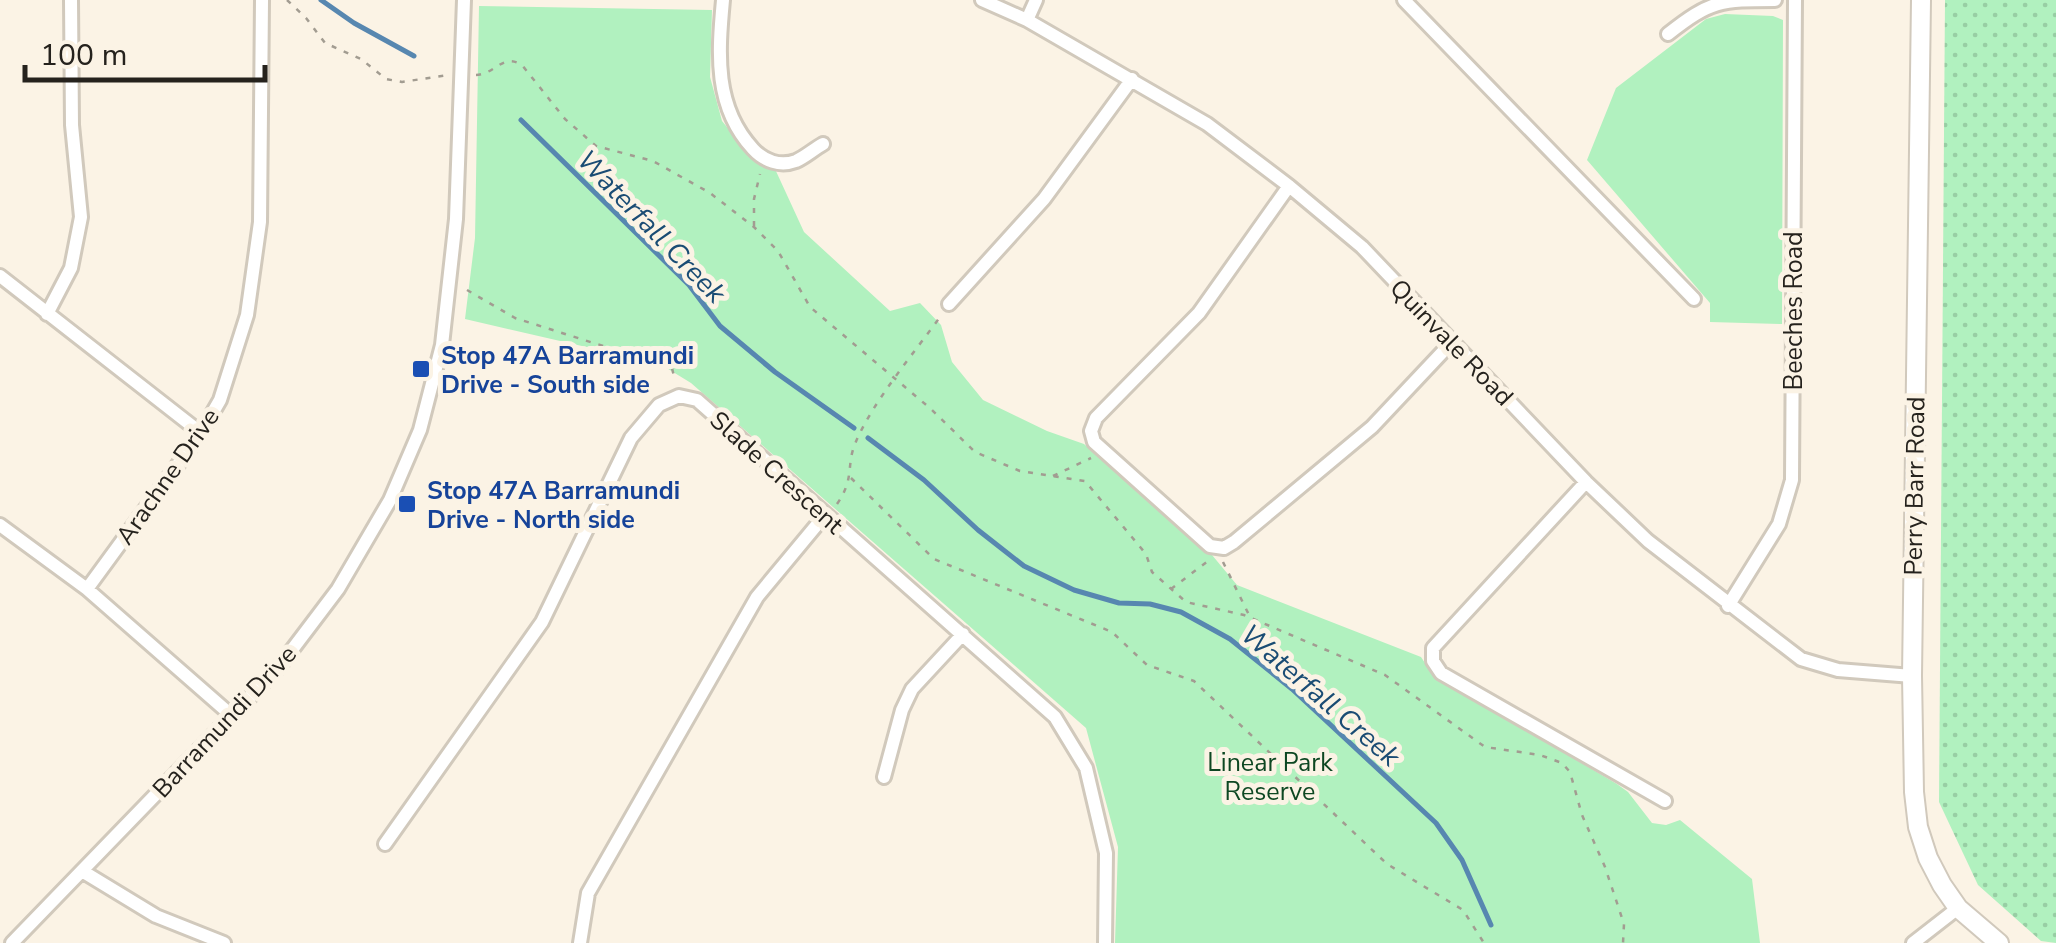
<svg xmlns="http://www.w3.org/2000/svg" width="2056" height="943" font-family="'Nunito Sans',sans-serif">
  <defs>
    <pattern id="grass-dots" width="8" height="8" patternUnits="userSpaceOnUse" patternTransform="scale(2.5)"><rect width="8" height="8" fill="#b1f1bf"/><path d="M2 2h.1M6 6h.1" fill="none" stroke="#98cea4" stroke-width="1.8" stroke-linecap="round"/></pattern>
  </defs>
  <rect width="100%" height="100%" fill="#fbf3e5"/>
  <path fill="url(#grass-dots)" d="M 1945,0 L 2056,0 L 2056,943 L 2041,941 L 1978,885 L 1939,802 Z"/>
  <path fill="#b1f1bf" d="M 479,6 L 712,10 L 710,77 L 722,121 L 753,159 L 775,169 L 804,232 L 890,311 L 920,303 L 941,325 L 952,362 L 983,400 L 1047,431 L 1084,444 L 1212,555 L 1237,585 L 1421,657 L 1433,675 L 1617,784 L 1628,792 L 1652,823 L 1666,825 L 1680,820 L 1752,879 L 1760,943 L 1115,943 L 1118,847 L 1086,728 L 691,383 L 660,364 L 465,319 L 475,238 Z
    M 1725,14 L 1773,16 L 1783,20 L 1782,324 L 1710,322 L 1710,303 L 1587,160 L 1616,88 L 1706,19 Z"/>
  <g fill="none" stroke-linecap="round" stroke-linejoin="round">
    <path stroke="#5787b0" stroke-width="5" d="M 321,0 L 354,23 L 414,56
      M 521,120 L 689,285 L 720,326 L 775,372 L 854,428
      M 868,438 L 924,480 L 978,530 L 1024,566 L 1074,590 L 1119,603 L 1150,604 L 1181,612 L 1230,639 L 1292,689 L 1436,823 L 1462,860 L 1491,925"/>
    <g stroke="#d1c9bc" stroke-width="18">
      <path id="street" d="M 723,0 C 718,54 714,107 753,149 C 764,161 780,167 796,161 C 805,157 814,149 823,144
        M 982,0 L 1027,20 L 1207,124 L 1289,186 L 1362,247 L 1586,482 L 1648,541 L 1801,659 L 1838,670 L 1912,676
        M 1404,0 L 1694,299
        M 1027,20 L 1036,0
        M 1668,34 C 1711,0 1721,0 1775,0
        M 1289,186 L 1199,313 L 1096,418 L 1091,431 L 1094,442 L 1210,546 L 1224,548 L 1234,542 L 1372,427 L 1452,342
        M 0,276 L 201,433
        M 949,304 L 1044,199 L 1132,79
        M 47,314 L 71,268 L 81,217 L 72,125 L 71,0
        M 1586,482 L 1433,648 L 1433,661 L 1441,673 L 1665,801
        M 0,525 L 87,589 L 231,715
        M 87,589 L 201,433 L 220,400 L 247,315 L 260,222 L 262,0
        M 1728,606 L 1779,524 L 1792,480 L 1795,0
        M 884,777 L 902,710 L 912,689 L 963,634
        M 385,844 L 542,622 L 631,438 L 659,405 L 679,396 L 697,400 L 1055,717 L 1086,768 L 1106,853 L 1105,943
        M 82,871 L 156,916 L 224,943
        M 12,943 L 279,667 L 338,589 L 390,500 L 420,430 L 442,345 L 456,219 L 464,0
        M 580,943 L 588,893 L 757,597 L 825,515
        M 1913,943 L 1958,908"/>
    </g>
    <g stroke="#d1c9bc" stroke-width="22">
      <path id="secondary" d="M 1921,0 L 1912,676 L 1914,792 L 1918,827 L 1928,858 L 1942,885 L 1958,908 L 1999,943"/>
    </g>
    <path stroke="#a29c91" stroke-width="2.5" stroke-dasharray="5 8" stroke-linecap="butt" d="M 287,0 L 306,18 L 325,43 L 361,59 L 386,79 L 402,82 L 448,75
      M 476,75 C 496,74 502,53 522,65 L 565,119 L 596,146 L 653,161 L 710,193 L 754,227 L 778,251 L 810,307 L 931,409 L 975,452 L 1020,471 L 1085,481 L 1146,554 L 1152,572 L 1186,602 L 1244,615 L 1385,675 L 1485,747 L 1540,755 L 1562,763 L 1570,772 L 1582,815 L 1605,867 L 1624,924 L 1623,943
      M 754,226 L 754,199 L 760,174
      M 467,290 L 515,318 L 672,368 L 675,381
      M 1053,476 L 1091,458
      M 851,478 L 934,559 L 1112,632 L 1147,665 L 1194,681 L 1387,864 L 1463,910 L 1484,943
      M 837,504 C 855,478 846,466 855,444 C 871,404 914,353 940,317
      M 1223,562 L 1250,617
      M 1171,589 L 1208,561"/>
    <use href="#street" stroke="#fff" stroke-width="12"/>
    <use href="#secondary" stroke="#fff" stroke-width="18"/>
  </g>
  <g fill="#1a4fb4" stroke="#fbf3e5" stroke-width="4">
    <rect x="411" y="359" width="20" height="20" rx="5"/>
    <rect x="397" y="494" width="20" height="20" rx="5"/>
  </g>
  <g text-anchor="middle" stroke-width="10" stroke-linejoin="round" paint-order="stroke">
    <g font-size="25" fill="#25221d" stroke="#fbf3e5">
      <text transform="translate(1793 311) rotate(-90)" y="9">Beeches Road</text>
      <text transform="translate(1452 342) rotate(46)" y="9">Quinvale Road</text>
      <text transform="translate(777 472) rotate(42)" y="9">Slade Crescent</text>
      <text transform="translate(167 476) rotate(-55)" y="9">Arachne Drive</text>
      <text transform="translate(1914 486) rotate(-89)" y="9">Perry Barr Road</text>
      <text transform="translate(224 721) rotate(-47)" y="9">Barramundi Drive</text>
    </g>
    <g font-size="25" font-weight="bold" fill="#164399" stroke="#fbf3e5" text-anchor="start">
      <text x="441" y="364">Stop 47A Barramundi<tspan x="441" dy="29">Drive - South side</tspan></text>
      <text x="427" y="499">Stop 47A Barramundi<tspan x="427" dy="29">Drive - North side</tspan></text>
    </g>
    <g font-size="25" fill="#0d4722" stroke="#fbf3e5">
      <text x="1270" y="771">Linear Park<tspan x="1270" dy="29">Reserve</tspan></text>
    </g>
    <g font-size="28" font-style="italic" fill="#1a4c74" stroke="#fbf3e5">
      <text transform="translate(652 226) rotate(46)" y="10">Waterfall Creek</text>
      <text transform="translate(1321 695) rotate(41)" y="10">Waterfall Creek</text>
    </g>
  </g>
  <path d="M25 65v15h240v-15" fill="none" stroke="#25221d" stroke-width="5"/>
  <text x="40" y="65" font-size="30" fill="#25221d" stroke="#fbf3e5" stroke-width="8" paint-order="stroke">100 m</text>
</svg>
